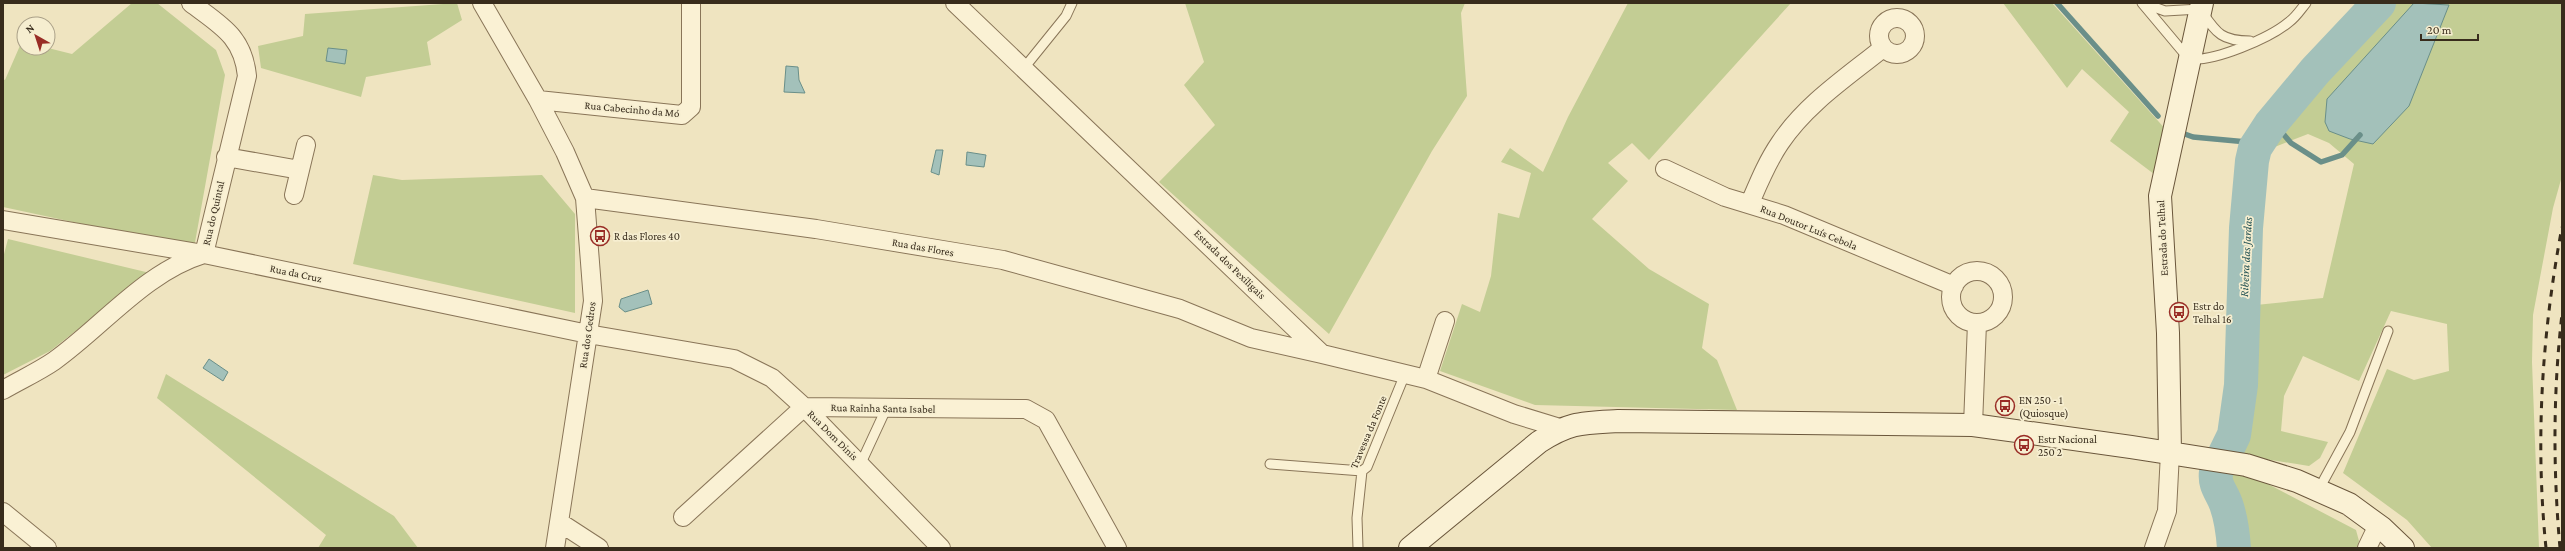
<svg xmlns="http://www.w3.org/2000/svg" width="2565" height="551" font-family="'Crimson Pro',serif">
  <rect width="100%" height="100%" fill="#efe4c0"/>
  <path fill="#c3cd94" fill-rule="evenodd" d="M 132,3 L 157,3 L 216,50 L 225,75 L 194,248 L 3,207 L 3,79 L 5,80 L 22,41 L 24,41 L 24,48 L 48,48 L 72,54 Z
    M 457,3 L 462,20 L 427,42 L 431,65 L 366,77 L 361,97 L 261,68 L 258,46 L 303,36 L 305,14 Z
    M 1185,3 L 1465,3 L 1461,13 L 1467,96 L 1432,151 L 1329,334 L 1159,182 L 1215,125 L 1184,85 L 1204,62 Z
    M 1628,3 L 1791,3 L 1649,160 L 1632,143 L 1608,163 L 1628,181 L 1592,219 L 1649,269 L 1709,304 L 1702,348 L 1717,360 L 1737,410 L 1535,405 L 1440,371 L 1462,304 L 1480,312 L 1491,276 L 1498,213 L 1519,218 L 1531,173 L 1501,162 L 1510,148 L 1543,172 L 1568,117 Z
    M 2003,3 L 2052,3 L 2168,132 L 2154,174 L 2110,141 L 2129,112 L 2082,69 L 2067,88 Z
    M 2368,3 L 2562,3 L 2562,176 L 2553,208 L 2533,315 L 2532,362 L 2539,548 L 2432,548 L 2407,520 L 2343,473 L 2387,369 L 2414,380 L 2449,371 L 2447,324 L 2391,311 L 2359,381 L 2303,356 L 2284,396 L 2281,431 L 2328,442 L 2320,458 L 2309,466 L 2215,451 L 2227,431 L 2232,391 L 2247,157 L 2269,116 ZM 2308,134 L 2329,143 L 2354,164 L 2323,298 L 2256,305 L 2267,150 Z
    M 373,175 L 402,180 L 542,175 L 575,214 L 575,313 L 353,264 Z
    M 8,239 L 150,273 L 50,351 L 3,375 L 3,258 Z
    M 166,374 L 394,516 L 418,548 L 318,548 L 326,535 L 157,398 Z
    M 2200,469 L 2244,475 L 2266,483 L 2356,530 L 2359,541 L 2357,548 L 2222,548 Z"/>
  <path fill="#a3c1ba" stroke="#6a8f89" d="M 2414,3 L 2449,5 L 2409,106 L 2373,144 L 2350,139 L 2329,131 L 2325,122 L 2327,99 Z
    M 328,48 L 347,50 L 345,64 L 326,61 Z
    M 786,66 L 798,67 L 799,80 L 805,93 L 784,92 Z
    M 936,150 L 943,150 L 939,175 L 931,172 Z
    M 967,152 L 986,155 L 984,167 L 966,165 Z
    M 648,290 L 652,304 L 625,312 L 619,307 L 621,299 Z
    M 209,359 L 228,372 L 223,381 L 203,368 Z"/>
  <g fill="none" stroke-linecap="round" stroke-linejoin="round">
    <path stroke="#6a8f89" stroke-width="5.5" d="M 2057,3 L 2158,116
      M 2273,122 L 2291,143 L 2321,162 L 2342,155 L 2360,135
      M 2182,133 L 2193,137 L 2258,143"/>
    <path stroke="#a3c1ba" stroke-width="34" d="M 2234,548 C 2233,534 2231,518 2226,504 C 2222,492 2214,486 2216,472 L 2234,435 L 2241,385 L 2246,228 L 2252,161 L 2255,148 L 2270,125 L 2315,71 L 2379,3"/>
    <g stroke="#897558" stroke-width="11">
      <path id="lane" d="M 2142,3 L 2189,59 C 2214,62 2270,38 2289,22 C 2296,17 2301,9 2306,3
        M 2143,3 L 2165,11 L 2200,9 C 2216,32 2220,41 2250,41
        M 1024,68 L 1066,16 L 1072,3
        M 861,463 L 886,409
        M 1270,464 L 1362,471
        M 2319,489 L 2350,432 L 2388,331
        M 1358,548 L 1357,518 L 1362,471 L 1367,467 L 1405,374"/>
    </g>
    <g stroke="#897558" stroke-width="20">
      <path id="street" d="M 482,3 L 538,100 L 565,152 L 585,198 L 593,301 L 555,548
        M 955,3 L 1322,354 L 1426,379 L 1514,414 L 1560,428
        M1879 36a18 18 0 1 1 36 0a18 18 0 1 1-36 0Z
        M 538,100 L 682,115 L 691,107 L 691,3
        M 226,157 L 300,170
        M 1665,169 L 1725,197 L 1784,215 L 1954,286
        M 294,195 L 306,145
        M 585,198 L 816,229 L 1003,260 L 1180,309 L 1251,338 L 1322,354
        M 1750,203 C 1759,182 1767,162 1780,143 C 1806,104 1847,77 1883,48
        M 3,220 L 204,254 L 588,334 L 734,359 L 772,378 L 804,407 L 1026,409 L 1046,420 L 1117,548
        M1951 297a26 26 0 1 1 52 0a26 26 0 1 1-52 0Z
        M 1426,379 L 1445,321
        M 3,390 C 20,380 38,372 54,361 C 103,326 145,272 204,254 L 247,76 C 243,36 220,25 191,3
        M 1973,425 L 1977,323
        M 3,512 L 47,548
        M 683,517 L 804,407 L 941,548
        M 559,522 L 599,548
        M 2154,548 L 2167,511 L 2170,453
        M 2367,548 L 2378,525"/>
    </g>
    <g stroke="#6a563b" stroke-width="24">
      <path id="secondary" d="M 2170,453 L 2168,333 L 2160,196 L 2202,3
        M 1410,548 L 1539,442 C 1570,422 1582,423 1618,421 L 1973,425 L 2131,447 L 2246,465 L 2297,481 L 2349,504 L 2382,528 L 2403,548"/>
    </g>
    <use href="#lane" stroke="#faf1d4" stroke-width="9"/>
    <use href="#street" stroke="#faf1d4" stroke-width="18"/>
    <use href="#secondary" stroke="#faf1d4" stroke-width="22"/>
    <path stroke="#382c1c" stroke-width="3" stroke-dasharray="7 7" stroke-linecap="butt" d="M 2546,548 C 2535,440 2542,333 2562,227
      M 2560,548 C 2553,470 2553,392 2562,314"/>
  </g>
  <defs>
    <g id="bus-ring" transform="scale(1)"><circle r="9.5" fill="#f6eed0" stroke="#992d26" stroke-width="1.5"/><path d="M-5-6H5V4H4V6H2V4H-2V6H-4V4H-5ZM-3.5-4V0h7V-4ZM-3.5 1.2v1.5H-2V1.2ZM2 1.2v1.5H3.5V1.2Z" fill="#992d26"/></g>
  </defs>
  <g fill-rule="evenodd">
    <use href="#bus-ring" x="600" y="236"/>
    <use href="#bus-ring" x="2179" y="312"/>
    <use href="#bus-ring" x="2005" y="406"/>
    <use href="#bus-ring" x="2024" y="445"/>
  </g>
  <g text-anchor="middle" stroke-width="3.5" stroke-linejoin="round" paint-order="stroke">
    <g font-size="11" fill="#382c1c" stroke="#f6eed0">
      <text transform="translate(632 109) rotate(5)" y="4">Rua Cabecinho da Mó</text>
      <text transform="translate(213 213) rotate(-77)" y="4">Rua do Quintal</text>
      <text transform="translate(1809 227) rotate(22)" y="4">Rua Doutor Luís Cebola</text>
      <text transform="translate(2162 238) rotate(-93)" y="4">Estrada do Telhal</text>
      <text transform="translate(923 247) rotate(10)" y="4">Rua das Flores</text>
      <text transform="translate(1230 264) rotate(44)" y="4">Estrada dos Pexiligais</text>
      <text transform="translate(296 273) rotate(12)" y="4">Rua da Cruz</text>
      <text transform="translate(587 335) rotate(-82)" y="4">Rua dos Cedros</text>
      <text transform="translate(883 408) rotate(1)" y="4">Rua Rainha Santa Isabel</text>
      <text transform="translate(1368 432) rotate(-67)" y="4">Travessa da Fonte</text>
      <text transform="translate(833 435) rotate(45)" y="4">Rua Dom Dinis</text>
    </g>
    <g font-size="11" fill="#382c1c" stroke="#f6eed0" text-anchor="start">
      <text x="614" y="240">R das Flores 40</text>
      <text x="2193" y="310">Estr do<tspan x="2193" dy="13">Telhal 16</tspan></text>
      <text x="2019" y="404">EN 250 - 1<tspan x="2019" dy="13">(Quiosque)</tspan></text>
      <text x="2038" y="443">Estr Nacional<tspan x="2038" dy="13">250 2</tspan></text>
    </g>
    <g font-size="12" font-style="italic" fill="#2b5858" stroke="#f6eed0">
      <text transform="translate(2246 257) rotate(-87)" y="4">Ribeira das Jardas</text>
    </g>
  </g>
  <rect width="2565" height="551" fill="none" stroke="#382c1c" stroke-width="8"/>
  <g transform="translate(36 36) rotate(321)"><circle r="19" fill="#f6eed0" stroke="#aaa088"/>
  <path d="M0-3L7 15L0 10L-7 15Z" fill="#992d26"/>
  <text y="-6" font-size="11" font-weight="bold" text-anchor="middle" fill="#382c1c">N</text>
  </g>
  <path d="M2421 34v6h57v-6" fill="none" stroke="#382c1c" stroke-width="2"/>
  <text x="2427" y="34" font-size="12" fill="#382c1c" stroke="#f6eed0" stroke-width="3" paint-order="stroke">20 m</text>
</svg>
